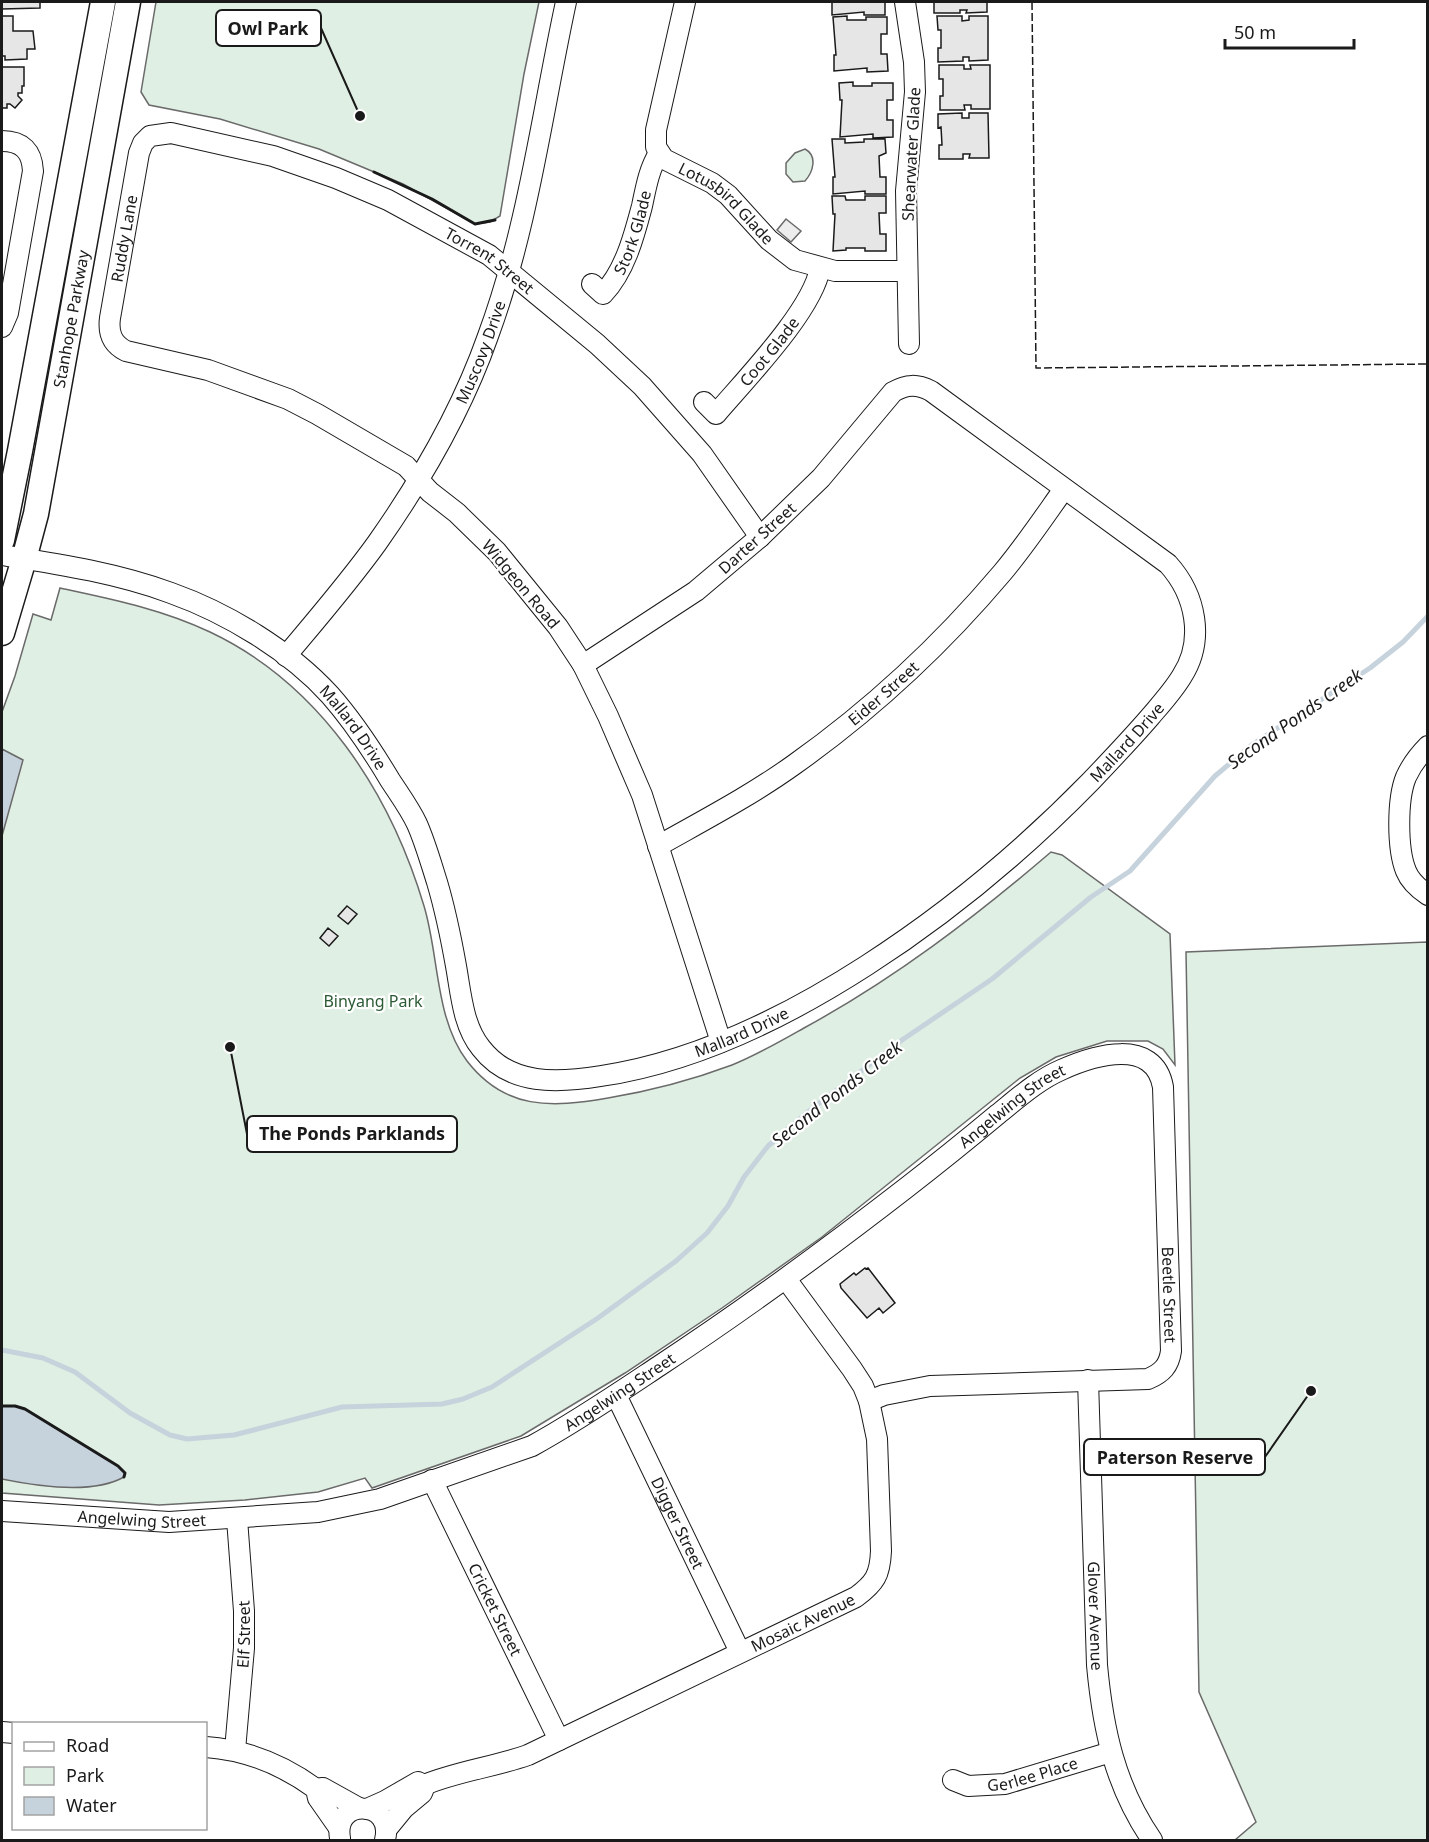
<svg xmlns="http://www.w3.org/2000/svg" width="1429" height="1842" font-family="'Noto Sans',sans-serif">
  <rect width="100%" height="100%" fill="#fff"/>
  <path fill="#e0efe3" stroke="#6a6a6a" stroke-width="1.5" d="M 156,2 L 539,2 L 524,74 L 500,216 L 490,222 L 475,224 L 403,184 L 319,149 L 220,119 L 149,105 L 141,92 Z
    M 805,149 C 818,156 813,172 805,181 L 793,182 L 786,174 L 786,163 L 795,153 Z
    M 60,588 C 111,599 162,609 210,632 C 320,684 390,792 424,906 C 439,955 435,1019 467,1061 C 505,1110 551,1108 608,1098 C 650,1091 692,1080 732,1065 C 757,1055 781,1041 804,1028 C 894,979 974,918 1051,852 L 1062,855 L 1170,934 L 1175,1065 L 1163,1049 L 1148,1041 L 1107,1041 L 1056,1057 L 1020,1078 L 822,1237 L 722,1308 L 625,1373 L 521,1436 L 372,1488 L 365,1478 L 318,1492 L 245,1500 L 159,1505 L 2,1493 L 2,712 L 15,676 L 33,614 L 51,620 Z
    M 1427,942 L 1427,1840 L 1235,1840 L 1256,1822 L 1199,1692 L 1186,952 Z"/>
  <path fill="#ededed" stroke="#6a6a6a" stroke-width="1.5" d="M 786,219 L 801,231 L 791,242 L 777,230 Z"/>
  <path fill="#c6d2dc" stroke="#6a6a6a" stroke-width="1.5" d="M 2,749 L 23,760 L 2,836 Z
    M 2,1406 L 15,1406 L 25,1409 L 118,1466 L 125,1473 L 124,1477 C 92,1495 36,1486 2,1479 Z"/>
  <g fill="none" stroke-linecap="round" stroke-linejoin="round">
    <path stroke="#c6d2dc" stroke-width="5" d="M 2,1350 L 43,1358 L 75,1372 L 130,1413 L 170,1435 L 187,1439 L 234,1435 L 342,1407 L 442,1404 L 463,1399 L 492,1387 L 598,1318 L 676,1261 L 707,1233 L 728,1206 L 744,1177 L 768,1146 L 809,1111 L 902,1040 L 992,979 L 1091,897 L 1130,871 L 1215,776 L 1253,744 L 1370,668 L 1403,642 L 1428,616"/>
  </g>
  <path fill="#e6e6e6" stroke="#1a1a1a" stroke-width="1.5" d="M 2,2 L 40,2 L 40,8 L 2,9 Z
    M 832,2 L 885,2 L 885,15 L 864,15 L 864,12 L 832,15 Z
    M 934,2 L 987,2 L 987,12 L 966,13 L 967,10 L 960,10 L 960,13 L 934,13 Z
    M 2,16 L 13,16 L 13,31 L 33,31 L 35,49 L 27,49 L 27,59 L 5,60 L 5,56 L 2,56 Z
    M 847,16 L 847,20 L 866,20 L 866,17 L 887,17 L 887,34 L 881,34 L 881,54 L 887,54 L 888,71 L 867,72 L 867,68 L 834,71 L 834,55 L 836,55 L 833,17 Z
    M 937,16 L 962,16 L 962,21 L 969,20 L 969,16 L 988,16 L 988,60 L 969,61 L 969,57 L 963,57 L 963,61 L 938,62 L 938,48 L 941,48 L 941,30 L 938,30 Z
    M 939,65 L 964,65 L 964,69 L 971,69 L 970,65 L 990,65 L 990,109 L 971,109 L 971,105 L 964,105 L 965,110 L 940,110 L 940,96 L 943,96 L 943,79 L 939,79 Z
    M 2,67 L 24,67 L 24,86 L 22,86 L 22,93 L 18,93 L 18,96 L 22,100 L 15,108 L 10,104 L 7,104 L 7,108 L 2,108 Z
    M 853,82 L 853,86 L 872,86 L 872,83 L 893,83 L 893,100 L 887,100 L 887,120 L 893,120 L 893,137 L 873,138 L 873,134 L 840,137 L 842,100 L 840,100 L 839,83 Z
    M 962,113 L 962,118 L 969,118 L 969,113 L 988,113 L 989,158 L 969,158 L 970,154 L 963,154 L 963,159 L 939,159 L 939,145 L 942,145 L 941,127 L 938,128 L 938,114 Z
    M 832,139 L 845,139 L 845,143 L 864,142 L 864,139 L 885,139 L 886,153 L 879,156 L 880,177 L 886,177 L 886,194 L 865,194 L 865,191 L 833,194 L 833,177 L 835,177 Z
    M 832,196 L 845,196 L 846,200 L 865,200 L 865,196 L 886,196 L 886,213 L 879,213 L 880,234 L 886,234 L 886,251 L 865,251 L 865,248 L 846,248 L 846,250 L 833,251 L 835,214 L 833,214 Z
    M 347,906 L 357,914 L 348,924 L 338,916 Z
    M 328,928 L 338,936 L 329,946 L 320,938 Z
    M 865,1268 L 866,1269 L 868,1268 L 895,1303 L 883,1313 L 879,1308 L 867,1318 L 841,1288 L 840,1284 L 854,1273 L 856,1275 Z"/>
  <g fill="none" stroke-linecap="round" stroke-linejoin="round">
    <g stroke="#1a1a1a" stroke-width="22">
      <g id="minor">
        <path id="s1" d="M 685,2 L 656,130 L 656,147 L 664,159 L 712,183 L 728,195 L 769,240 L 795,260 L 835,271 L 907,271"/>
        <path d="M 905,2 L 914,62 L 915,92 L 906,191 L 909,344"/>
        <path d="M 2,141 C 22,141 32,151 33,171 L 8,313 L 2,327"/>
        <path id="s2" d="M 592,284 L 603,294 C 625,271 634,236 642,206 C 646,187 649,169 659,153"/>
        <path id="s3" d="M 704,402 L 716,414 C 745,380 813,310 820,268"/>
        <path id="s4" d="M 2,555 C 58,564 117,573 171,593 C 227,613 289,650 330,695 C 353,721 372,750 390,780 C 399,794 410,809 417,824 C 425,842 431,863 437,882 C 445,909 451,938 456,966 C 461,994 463,1026 481,1048 C 510,1086 558,1083 601,1076 C 777,1050 969,906 1091,781 C 1111,760 1131,739 1150,717 C 1161,704 1173,691 1182,676 C 1205,640 1196,595 1168,564 L 931,391 C 917,384 907,384 893,392 L 821,478 L 760,537 L 696,591 L 583,665"/>
        <path id="s5" d="M 286,656 C 317,619 349,582 377,543 C 422,479 462,410 488,336 C 528,228 542,113 566,2"/>
        <path d="M 1428,746 C 1419,755 1411,766 1406,777 C 1397,799 1397,849 1406,871 C 1410,881 1419,889 1428,895"/>
        <path id="s6" d="M 658,846 C 704,820 752,795 795,764 C 871,710 942,644 1002,573 C 1024,547 1044,517 1064,489"/>
        <path id="s7" d="M 721,1042 L 642,795 L 608,716 L 583,665 L 558,627 L 497,552 L 457,513 L 430,492 L 406,466 L 317,414 L 288,399 L 208,370 L 126,351 C 112,344 108,333 110,318 L 139,153 L 143,143 L 150,136 L 171,133 L 273,156 L 336,178 L 388,200 L 489,255 L 597,344 L 642,386 L 702,454 L 760,537"/>
        <path id="s8" d="M 1088,1380 L 1097,1665 C 1103,1730 1115,1786 1152,1840"/>
        <path id="s9" d="M 616,1395 L 740,1652"/>
        <path id="s10" d="M 432,1480 L 559,1740"/>
        <path id="s11" d="M 2,1511 L 169,1522 L 318,1512 L 380,1499 L 532,1446 C 576,1422 617,1394 659,1366 C 744,1310 826,1250 906,1188 C 937,1164 968,1139 998,1114 C 1018,1098 1038,1080 1061,1070 C 1094,1055 1154,1037 1163,1087 L 1171,1351 C 1169,1366 1162,1373 1148,1379 L 930,1386 L 884,1395 L 869,1401"/>
        <path d="M 2,1732 L 14,1733"/>
        <path d="M 206,1747 C 247,1750 282,1764 316,1789 L 318,1798 L 339,1828"/>
        <path id="s12" d="M 235,1750 L 244,1648 L 244,1611 L 237,1519"/>
        <path id="s13" d="M 953,1780 L 968,1786 L 1005,1784 L 1111,1752"/>
        <path d="M 316,1789 L 323,1788 L 359,1808"/>
        <path id="s14" d="M 367,1809 L 385,1801 L 418,1782 L 424,1785 C 458,1771 494,1767 528,1755 L 856,1597 C 875,1583 880,1575 881,1551 L 877,1439 L 869,1401 L 863,1386 L 852,1369 L 786,1279"/>
        <path d="M 386,1830 L 404,1808 L 422,1793 L 424,1788"/>
        <path d="M 340,1838 C 333,1797 395,1800 385,1840"/>
      </g>
    </g>
    <g stroke="#1a1a1a" stroke-width="27">
      <g id="major">
        <path d="M 2,540 L 20,451 L 103,2"/>
        <path id="s15" d="M 2,633 L 24,559 L 36,514 L 128,2"/>
      </g>
    </g>
    <use href="#minor" stroke="#fff" stroke-width="20"/>
    <use href="#major" stroke="#fff" stroke-width="24"/>
    <path stroke="#1a1a1a" stroke-width="1.5" stroke-dasharray="8 3" stroke-linecap="butt" d="M 1032,2 L 1036,368 L 1428,364"/>
    <path stroke="#1a1a1a" stroke-width="3" d="M 374,172 L 432,199 L 475,224 L 495,220
      M 2,1406 L 15,1406 L 25,1409 L 118,1466 L 125,1473 L 124,1477"/>
  </g>
  <g text-anchor="middle" stroke-width="4.5" stroke-linejoin="round" paint-order="stroke">
    <g font-size="16" fill="#1a1a1a" stroke="#fff">
      <text transform="translate(911 154) rotate(-87)" y="6">Shearwater Glade</text>
      <text dy="6" stroke="none"><textPath href="#s1" startOffset="240">Lotusbird Glade</textPath></text>
      <text dy="6" stroke="none"><textPath href="#s2" startOffset="84">Stork Glade</textPath></text>
      <text dy="6" stroke="none"><textPath href="#s7" startOffset="1095">Ruddy Lane</textPath></text>
      <text dy="6" stroke="none"><textPath href="#s7" startOffset="1570">Torrent Street</textPath></text>
      <text dy="6" stroke="none"><textPath href="#s15" startOffset="322">Stanhope Parkway</textPath></text>
      <text dy="6" stroke="none"><textPath href="#s3" startOffset="99">Coot Glade</textPath></text>
      <text dy="6" stroke="none"><textPath href="#s5" startOffset="363">Muscovy Drive</textPath></text>
      <text transform="translate(757 538) rotate(-42)" y="6">Darter Street</text>
      <text transform="translate(521 584) rotate(50)" y="6">Widgeon Road</text>
      <text dy="6" stroke="none"><textPath href="#s6" startOffset="273">Eider Street</textPath></text>
      <text dy="6" stroke="none"><textPath href="#s4" startOffset="404">Mallard Drive</textPath></text>
      <text dy="6" stroke="none"><textPath href="#s4" startOffset="1518">Mallard Drive</textPath></text>
      <text dy="6" stroke="none"><textPath href="#s4" startOffset="1032">Mallard Drive</textPath></text>
      <text dy="6" stroke="none"><textPath href="#s11" startOffset="1130">Angelwing Street</textPath></text>
      <text dy="6" stroke="none"><textPath href="#s11" startOffset="1520">Beetle Street</textPath></text>
      <text dy="6" stroke="none"><textPath href="#s11" startOffset="644">Angelwing Street</textPath></text>
      <text dy="6" stroke="none"><textPath href="#s11" startOffset="140">Angelwing Street</textPath></text>
      <text dy="6" stroke="none"><textPath href="#s9" startOffset="142">Digger Street</textPath></text>
      <text dy="6" stroke="none"><textPath href="#s10" startOffset="144">Cricket Street</textPath></text>
      <text dy="6" stroke="none"><textPath href="#s8" startOffset="236">Glover Avenue</textPath></text>
      <text dy="6" stroke="none"><textPath href="#s14" startOffset="478">Mosaic Avenue</textPath></text>
      <text dy="6" stroke="none"><textPath href="#s12" startOffset="116">Elf Street</textPath></text>
      <text dy="6" stroke="none"><textPath href="#s13" startOffset="82">Gerlee Place</textPath></text>
    </g>
    <g font-size="16" fill="#2b5a34" stroke="#fff">
      <text x="373" y="1007">Binyang Park</text>
    </g>
    <g font-size="18" font-style="italic" fill="#1a1a1a" stroke="#fff">
      <text transform="translate(1295 719) rotate(-35)" y="6">Second Ponds Creek</text>
      <text transform="translate(837 1094) rotate(-38)" y="6">Second Ponds Creek</text>
    </g>
  </g>
  <path fill="none" stroke="#1a1a1a" stroke-width="2" d="M360 116L321 28M230 1047L247 1134M1311 1391L1265 1457"/>
  <g fill="#1a1a1a" stroke="#fff" stroke-width="2">
    <circle cx="360" cy="116" r="6"/>
    <circle cx="230" cy="1047" r="6"/>
    <circle cx="1311" cy="1391" r="6"/>
  </g>
  <g fill="#fff" stroke="#1a1a1a" stroke-width="2">
    <rect x="216" y="10" width="105" height="36" rx="6"/>
    <rect x="247" y="1116" width="210" height="36" rx="6"/>
    <rect x="1084" y="1439" width="181" height="36" rx="6"/>
  </g>
  <g font-size="18" text-anchor="middle" font-weight="bold" fill="#1a1a1a">
    <text x="268" y="35">Owl Park</text>
    <text x="352" y="1140">The Ponds Parklands</text>
    <text x="1175" y="1464">Paterson Reserve</text>
  </g>
  <rect width="1429" height="1842" fill="none" stroke="#1a1a1a" stroke-width="6"/>
  <rect x="12" y="1722" width="195" height="108" fill="#ffffff" stroke="#a3a3a3" stroke-width="1.5"/>
  <rect x="24" y="1742" width="30" height="9" fill="#ffffff" stroke="#a3a3a3" stroke-width="1.5"/>
  <text x="66" y="1752" font-size="18" fill="#1a1a1a">Road</text>
  <rect x="24" y="1767" width="30" height="18" fill="#e0efe3" stroke="#a3a3a3" stroke-width="1.5"/>
  <text x="66" y="1782" font-size="18" fill="#1a1a1a">Park</text>
  <rect x="24" y="1797" width="30" height="18" fill="#c6d2dc" stroke="#a3a3a3" stroke-width="1.5"/>
  <text x="66" y="1812" font-size="18" fill="#1a1a1a">Water</text>
  <path d="M1225 39v9h129v-9" fill="none" stroke="#1a1a1a" stroke-width="3"/>
  <text x="1234" y="39" font-size="18" fill="#1a1a1a" stroke="#ffffff" stroke-width="4.5" paint-order="stroke">50 m</text>
</svg>
